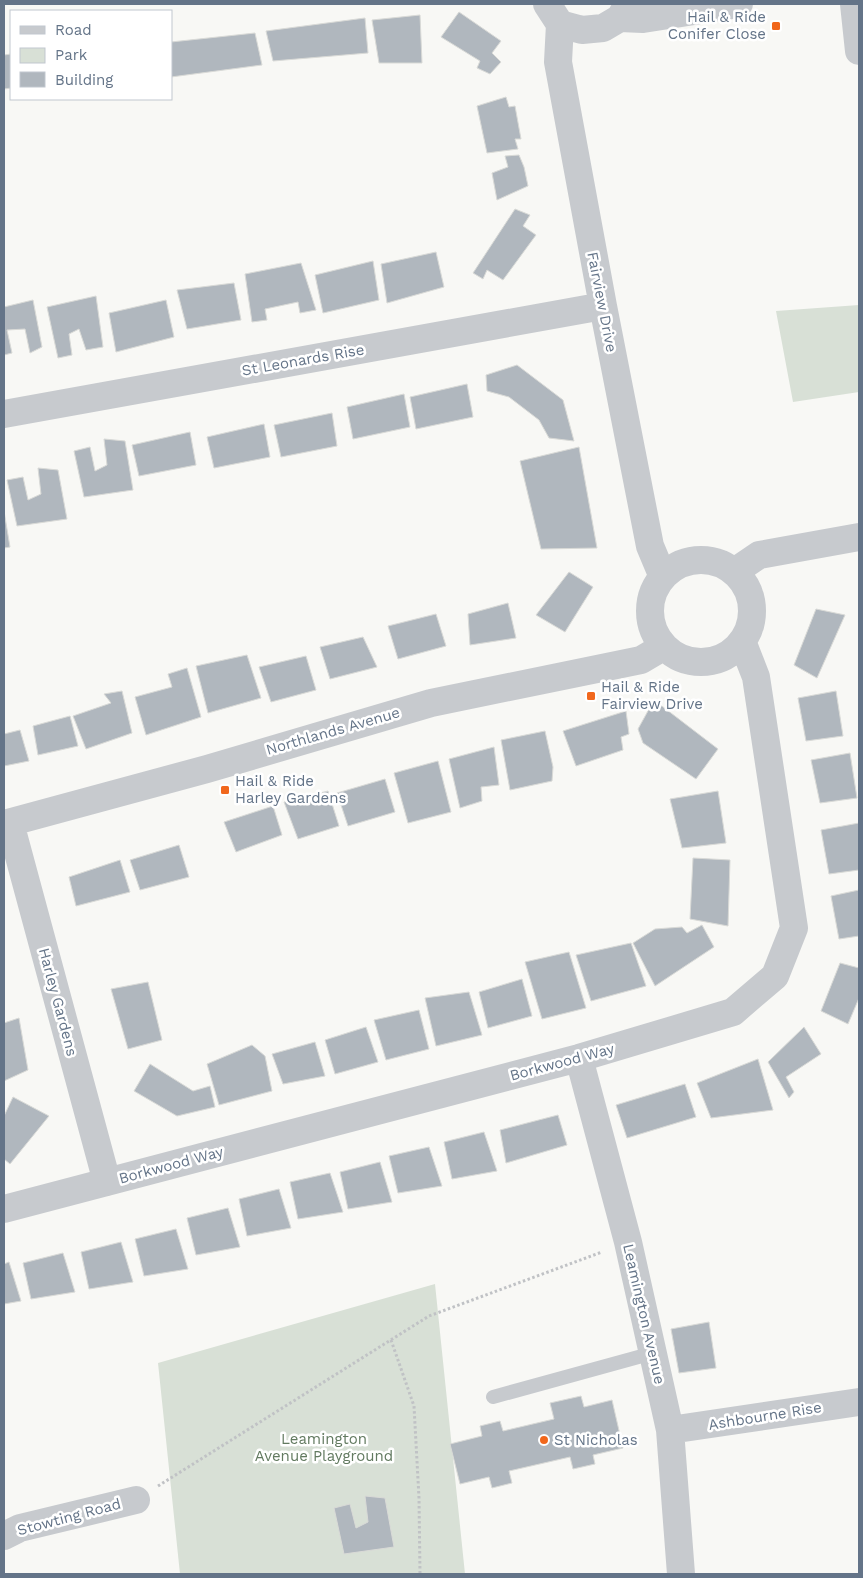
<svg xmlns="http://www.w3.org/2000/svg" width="863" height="1578" font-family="'Work Sans',sans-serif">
  <rect width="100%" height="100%" fill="#f8f8f5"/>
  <path fill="#d8e0d6" d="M 859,305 L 859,392 L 793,402 L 776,311 Z
    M 435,1284 L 465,1574 L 180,1574 L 158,1363 Z"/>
  <path fill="#b0b7be" stroke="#d9dad7" d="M 459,12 L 501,41 L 492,53 L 501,62 L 490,74 L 477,68 L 480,61 L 441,37 Z
    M 420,15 L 422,63 L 379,63 L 372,20 Z
    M 365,18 L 368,53 L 273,61 L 266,31 Z
    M 255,33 L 262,65 L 171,77 L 171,42 Z
    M 11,54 L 11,88 L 4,89 L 4,55 Z
    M 506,97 L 509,107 L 515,106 L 521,139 L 515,139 L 518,149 L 487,153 L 477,106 Z
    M 519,155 L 524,167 L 528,186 L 497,200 L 492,173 L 508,167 L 505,156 Z
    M 515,209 L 530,215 L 523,226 L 536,235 L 503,280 L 487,270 L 483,279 L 473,273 Z
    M 436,252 L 444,287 L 387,303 L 381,264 Z
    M 373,261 L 379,300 L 323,313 L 315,275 Z
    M 301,263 L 316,310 L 300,313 L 298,302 L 265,309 L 267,320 L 252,322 L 245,274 Z
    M 234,283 L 241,320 L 187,329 L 177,290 Z
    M 96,296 L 103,347 L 86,350 L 79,329 L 69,334 L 72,355 L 58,358 L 47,307 Z
    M 33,300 L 42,347 L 30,353 L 25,329 L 7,330 L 12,353 L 4,355 L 4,307 Z
    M 166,300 L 174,337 L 116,352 L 109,313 Z
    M 517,365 L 563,400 L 574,441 L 549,438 L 539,420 L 509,397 L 487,391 L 486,375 Z
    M 467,384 L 473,417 L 416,429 L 410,397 Z
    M 404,394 L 410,427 L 353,439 L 347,407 Z
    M 332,413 L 337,446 L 281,457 L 274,425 Z
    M 264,424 L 270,457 L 214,468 L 207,437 Z
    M 190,432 L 196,465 L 139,476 L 132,445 Z
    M 104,439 L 125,441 L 133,490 L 84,497 L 74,451 L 90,447 L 95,471 L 107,465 Z
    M 579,447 L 597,548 L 541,549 L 520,461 Z
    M 38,468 L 58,470 L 67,519 L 17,526 L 7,480 L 23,477 L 28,500 L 41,494 Z
    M 4,511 L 10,547 L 4,548 Z
    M 569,572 L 593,587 L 565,632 L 536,615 Z
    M 508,603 L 516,638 L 470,645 L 468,614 Z
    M 816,609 L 845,615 L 817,678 L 794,665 Z
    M 436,614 L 446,646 L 398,659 L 388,626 Z
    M 363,637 L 377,667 L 330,679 L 320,647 Z
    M 247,655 L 261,698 L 208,713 L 196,666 Z
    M 306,656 L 316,690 L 271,702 L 259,667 Z
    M 187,668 L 201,717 L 146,735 L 135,697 L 172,687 L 168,674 Z
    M 122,691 L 132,733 L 86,749 L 73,716 L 111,703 L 104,694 Z
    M 836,691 L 843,736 L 806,741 L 798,698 Z
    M 654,700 L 718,749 L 696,779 L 643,743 L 638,729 Z
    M 626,711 L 629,734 L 621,737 L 623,750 L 576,766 L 563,731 Z
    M 70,716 L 78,746 L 38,755 L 33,726 Z
    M 20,730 L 29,761 L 4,766 L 4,734 Z
    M 545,731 L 553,767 L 552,781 L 510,790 L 501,740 Z
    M 494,747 L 499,785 L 481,787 L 482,801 L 460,808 L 449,759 Z
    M 850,753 L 857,798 L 820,803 L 811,760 Z
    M 438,761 L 451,812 L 408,823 L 394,773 Z
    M 385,779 L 395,812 L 348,826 L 337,793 Z
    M 328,791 L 339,826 L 298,839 L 284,802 Z
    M 718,791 L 726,843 L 682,848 L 670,799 Z
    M 273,806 L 282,835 L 236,852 L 224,822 Z
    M 859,823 L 859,870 L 829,874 L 821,830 Z
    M 179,845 L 189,877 L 140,890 L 130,860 Z
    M 693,858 L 730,860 L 728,926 L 690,919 Z
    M 120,860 L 130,892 L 76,906 L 69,877 Z
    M 859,890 L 859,936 L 839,939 L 831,896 Z
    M 702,925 L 714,947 L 655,986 L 633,943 L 655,929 L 682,927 L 687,933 Z
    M 631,943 L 646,986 L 591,1001 L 576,955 Z
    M 569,952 L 586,1008 L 542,1019 L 525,962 Z
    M 840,963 L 859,968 L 859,998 L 848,1024 L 821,1011 Z
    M 522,979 L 532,1016 L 488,1028 L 479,992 Z
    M 148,982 L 162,1040 L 128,1049 L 111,989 Z
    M 469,992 L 482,1035 L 436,1046 L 425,998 Z
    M 419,1010 L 429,1049 L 386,1060 L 374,1020 Z
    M 19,1018 L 28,1070 L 4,1081 L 4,1023 Z
    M 366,1027 L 378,1062 L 335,1074 L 325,1040 Z
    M 804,1027 L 821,1054 L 786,1077 L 794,1092 L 789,1098 L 768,1062 Z
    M 315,1042 L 325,1076 L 283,1084 L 272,1054 Z
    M 252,1045 L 265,1056 L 272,1091 L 219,1105 L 207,1064 Z
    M 758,1059 L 773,1110 L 711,1118 L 697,1083 Z
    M 150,1064 L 193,1091 L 210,1086 L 215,1107 L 177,1116 L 134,1091 Z
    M 685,1084 L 696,1117 L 627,1138 L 616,1105 Z
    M 13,1097 L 49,1116 L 10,1164 L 4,1159 L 4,1116 Z
    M 558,1115 L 567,1145 L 506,1163 L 500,1130 Z
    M 484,1132 L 497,1171 L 452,1179 L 444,1142 Z
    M 429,1147 L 442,1186 L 398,1193 L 389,1156 Z
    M 380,1162 L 392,1202 L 348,1209 L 340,1172 Z
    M 330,1173 L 343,1212 L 298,1219 L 290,1182 Z
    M 279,1189 L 291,1228 L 247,1236 L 239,1199 Z
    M 228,1208 L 240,1247 L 196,1255 L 187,1218 Z
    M 176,1229 L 188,1269 L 144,1276 L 135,1239 Z
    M 121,1242 L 133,1282 L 89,1289 L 81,1252 Z
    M 63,1253 L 75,1292 L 31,1299 L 23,1263 Z
    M 9,1262 L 21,1301 L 4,1304 L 4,1264 Z
    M 709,1322 L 716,1368 L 679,1373 L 671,1329 Z
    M 581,1396 L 584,1407 L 612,1400 L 623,1448 L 593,1455 L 595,1464 L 573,1469 L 570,1457 L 509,1471 L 512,1483 L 492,1488 L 489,1477 L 460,1484 L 450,1444 L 482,1436 L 480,1426 L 500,1421 L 503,1431 L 554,1419 L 550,1403 Z
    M 365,1496 L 385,1498 L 394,1547 L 344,1554 L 334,1508 L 350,1504 L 356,1528 L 368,1522 Z"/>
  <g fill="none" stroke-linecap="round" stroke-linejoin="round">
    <path stroke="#c0c2c5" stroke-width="3" stroke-dasharray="2.5 2.5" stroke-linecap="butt" d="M 391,1340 L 414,1406 L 419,1498 L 420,1574
      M 158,1486 L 429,1316 L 602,1252"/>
    <path stroke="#c7cace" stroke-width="14" d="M 493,1397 L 653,1353"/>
    <path stroke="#c7cace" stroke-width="28" d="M 547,4 L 560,24 L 582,30 L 603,28 L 620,18 L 628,4
      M 854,4 L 859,51
      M 620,18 L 643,19 L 739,4
      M 560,24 L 558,62 L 603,306 L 650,546 L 663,577
      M 4,414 L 603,306
      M650 611a51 51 0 1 1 102 0a51 51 0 1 1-102 0Z
      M 734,572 L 759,555 L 859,537
      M 10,823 L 107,1182
      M 4,824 L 207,769 L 431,703 L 641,660 L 663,647
      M 579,1058 L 628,1242 L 670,1430 L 681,1574
      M 4,1209 L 579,1058 L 733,1012 L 775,976 L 794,928 L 756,677 L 742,641
      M 670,1430 L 859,1402
      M 4,1536 L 20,1528 L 136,1500"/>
  </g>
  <g fill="#f1671c" stroke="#fff" stroke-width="2">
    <rect x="771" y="21" width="10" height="10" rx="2.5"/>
    <rect x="586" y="691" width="10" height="10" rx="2.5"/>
    <rect x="220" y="785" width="10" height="10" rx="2.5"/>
    <circle cx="544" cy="1440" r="5"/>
  </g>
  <g text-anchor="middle" stroke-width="5" stroke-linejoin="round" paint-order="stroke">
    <g font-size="15" fill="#647488" stroke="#fff" text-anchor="start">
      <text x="766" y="22" text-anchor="end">Hail &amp; Ride<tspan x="766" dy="17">Conifer Close</tspan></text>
      <text x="601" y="692">Hail &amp; Ride<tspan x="601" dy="17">Fairview Drive</tspan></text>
      <text x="235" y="786">Hail &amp; Ride<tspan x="235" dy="17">Harley Gardens</tspan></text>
      <text x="554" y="1445">St Nicholas</text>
    </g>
    <g font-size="15" fill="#647488" stroke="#fff">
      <text transform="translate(602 302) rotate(79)" y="5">Fairview Drive</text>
      <text transform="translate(303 360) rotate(-10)" y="5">St Leonards Rise</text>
      <text transform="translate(333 731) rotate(-16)" y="5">Northlands Avenue</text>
      <text transform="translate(58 1002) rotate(75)" y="5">Harley Gardens</text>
      <text transform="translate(562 1062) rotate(-15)" y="5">Borkwood Way</text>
      <text transform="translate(171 1165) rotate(-15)" y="5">Borkwood Way</text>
      <text transform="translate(644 1314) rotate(77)" y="5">Leamington Avenue</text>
      <text transform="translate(765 1416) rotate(-9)" y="5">Ashbourne Rise</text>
      <text transform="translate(69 1517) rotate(-15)" y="5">Stowting Road</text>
    </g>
    <g font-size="15" fill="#627a60" stroke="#fff">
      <text x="324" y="1444">Leamington<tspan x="324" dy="17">Avenue Playground</tspan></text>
    </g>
  </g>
  <rect width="863" height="1578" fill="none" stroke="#647488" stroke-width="10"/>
  <rect x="10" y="10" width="162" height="90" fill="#ffffff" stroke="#c1c7cf"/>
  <rect x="20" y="26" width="25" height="8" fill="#c7cace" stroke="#c1c7cf"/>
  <text x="55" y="35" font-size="15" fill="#647488">Road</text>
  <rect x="20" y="48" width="25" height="15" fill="#d8e0d6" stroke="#c1c7cf"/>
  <text x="55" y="60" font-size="15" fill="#647488">Park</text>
  <rect x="20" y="72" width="25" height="15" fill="#b0b7be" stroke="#c1c7cf"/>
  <text x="55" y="85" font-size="15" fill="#647488">Building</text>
</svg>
